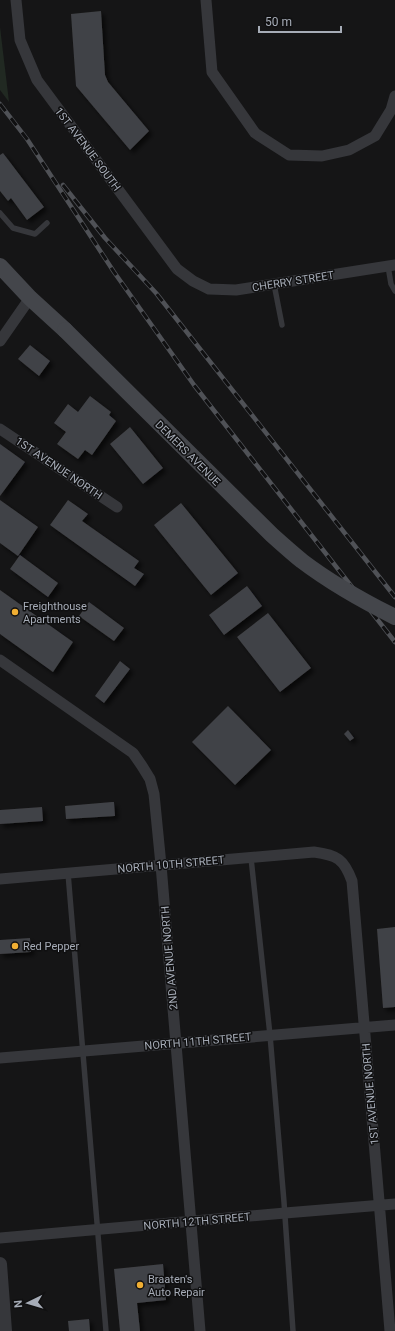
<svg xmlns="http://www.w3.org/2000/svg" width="395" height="1331" font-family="Roboto,sans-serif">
  <defs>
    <filter id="shadow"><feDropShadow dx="3.5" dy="3.5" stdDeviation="2" flood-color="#0009"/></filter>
  </defs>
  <rect width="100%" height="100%" fill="#151516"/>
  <path fill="#212922" d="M 0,27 L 9,102 L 0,90 Z"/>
  <path fill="#414246" filter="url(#shadow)" d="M 101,11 L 105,75 L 108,82 L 149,131 L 130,150 L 76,86 L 71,14 Z
    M 3,153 L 44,207 L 27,220 L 11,198 L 8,201 L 0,191 L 0,155 Z
    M 30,345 L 50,361 L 39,376 L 18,359 Z
    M 90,396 L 111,412 L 109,415 L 116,421 L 92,455 L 85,450 L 78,459 L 57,444 L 66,432 L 54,423 L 68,404 L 78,412 Z
    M 130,427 L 163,468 L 143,484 L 110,444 Z
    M 0,444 L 25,462 L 0,496 Z
    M 0,500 L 38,527 L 18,556 L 0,543 Z
    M 68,500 L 88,514 L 82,521 L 139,561 L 134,568 L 144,574 L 135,586 L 50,525 Z
    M 181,503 L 238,573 L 211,595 L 154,525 Z
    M 20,555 L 58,583 L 48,597 L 10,569 Z
    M 247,586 L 262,606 L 224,635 L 209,615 Z
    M 0,590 L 73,642 L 53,672 L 0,634 Z
    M 89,602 L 124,628 L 114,641 L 79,616 Z
    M 268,613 L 311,668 L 280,692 L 237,637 Z
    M 120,661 L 130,669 L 104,703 L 95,696 Z
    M 228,706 L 271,750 L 235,785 L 192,742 Z
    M 348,730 L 354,738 L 350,741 L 344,734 Z
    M 112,802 L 114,802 L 115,816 L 66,819 L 65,806 Z
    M 42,807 L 43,821 L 0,824 L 0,810 Z
    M 395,927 L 395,1007 L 383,1008 L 377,929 Z
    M 30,938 L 31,952 L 0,954 L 0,940 Z
    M 163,1264 L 166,1300 L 137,1303 L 140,1331 L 120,1331 L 114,1269 Z
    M 89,1319 L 90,1331 L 69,1331 L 68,1321 Z"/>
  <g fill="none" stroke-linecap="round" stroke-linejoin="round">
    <path stroke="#36373b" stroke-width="5.5" d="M 0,213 L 13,228 L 35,234 L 47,223
      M 388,266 L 391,284 L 395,291
      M 274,284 L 282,325
      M 251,858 L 270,1035 L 284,1202 L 293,1331
      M 68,873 L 106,1331"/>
    <path stroke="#36373b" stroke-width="11" d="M 16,0 L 20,40 L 37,80 L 177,269 L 193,281 L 209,289 L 236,290 L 395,265
      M 206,0 L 212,72 L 255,133 L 289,155 L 322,156 L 349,150 L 375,136 L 391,110 L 395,96
      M 0,341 L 30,298
      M 0,429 L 117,507
      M 0,660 L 133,753 L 142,766 L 150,779 L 154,794 L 161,865 L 200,1331
      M 0,879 L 314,852 C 337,855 344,859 352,881 L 390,1331
      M 0,1058 L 395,1025
      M 0,1238 L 285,1213 L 395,1204"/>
    <path stroke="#36373b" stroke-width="14" d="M 0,1264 L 5,1331"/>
    <path stroke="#44464b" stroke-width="16" d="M 0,266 L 30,298 L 65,330"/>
    <g stroke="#4f5156" stroke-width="4.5">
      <path id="rail" d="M 0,104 L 27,139 L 114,272 L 194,385 L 395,642
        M 63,185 L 105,238 L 156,293 L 395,597"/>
    </g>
    <use href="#rail" stroke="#101011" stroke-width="3" stroke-dasharray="9" stroke-linecap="butt"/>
    <path stroke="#44464b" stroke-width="16" d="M 65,330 L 272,535 C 282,544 292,553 302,561 C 331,583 363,601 395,617"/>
  </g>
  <g fill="#f0ae33" stroke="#101011" stroke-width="1.5">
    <circle cx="15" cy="612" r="4"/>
    <circle cx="15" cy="946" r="4"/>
    <circle cx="140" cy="1285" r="4"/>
  </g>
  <g text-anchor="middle" stroke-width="3" stroke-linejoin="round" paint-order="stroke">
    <g font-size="11" fill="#a6acb7" stroke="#101011">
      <text transform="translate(88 149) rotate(53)" y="4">1ST AVENUE SOUTH</text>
      <text transform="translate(293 281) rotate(-9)" y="4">CHERRY STREET</text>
      <text transform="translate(188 453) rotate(45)" y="4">DEMERS AVENUE</text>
      <text transform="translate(59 468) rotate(34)" y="4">1ST AVENUE NORTH</text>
      <text transform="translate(171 864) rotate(-5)" y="4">NORTH 10TH STREET</text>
      <text transform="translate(169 958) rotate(-95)" y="4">2ND AVENUE NORTH</text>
      <text transform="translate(198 1041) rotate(-5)" y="4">NORTH 11TH STREET</text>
      <text transform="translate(370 1094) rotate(-95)" y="4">1ST AVENUE NORTH</text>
      <text transform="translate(197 1221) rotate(-5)" y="4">NORTH 12TH STREET</text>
    </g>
    <g font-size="11" fill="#a6acb7" stroke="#101011" text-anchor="start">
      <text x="23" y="610">Freighthouse<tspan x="23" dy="13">Apartments</tspan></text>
      <text x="23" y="950">Red Pepper</text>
      <text x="148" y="1283">Braaten's<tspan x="148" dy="13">Auto Repair</tspan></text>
    </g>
  </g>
  <g transform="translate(28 1303) rotate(265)" stroke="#101011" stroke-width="3" paint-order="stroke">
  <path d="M0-3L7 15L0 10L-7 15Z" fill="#a6acb7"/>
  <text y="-6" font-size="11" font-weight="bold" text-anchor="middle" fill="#a6acb7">N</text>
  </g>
  <path d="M259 26v6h82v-6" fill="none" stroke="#a6acb7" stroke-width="2"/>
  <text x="265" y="26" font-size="12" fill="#a6acb7" stroke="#101011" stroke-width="3" paint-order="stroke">50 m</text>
</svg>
